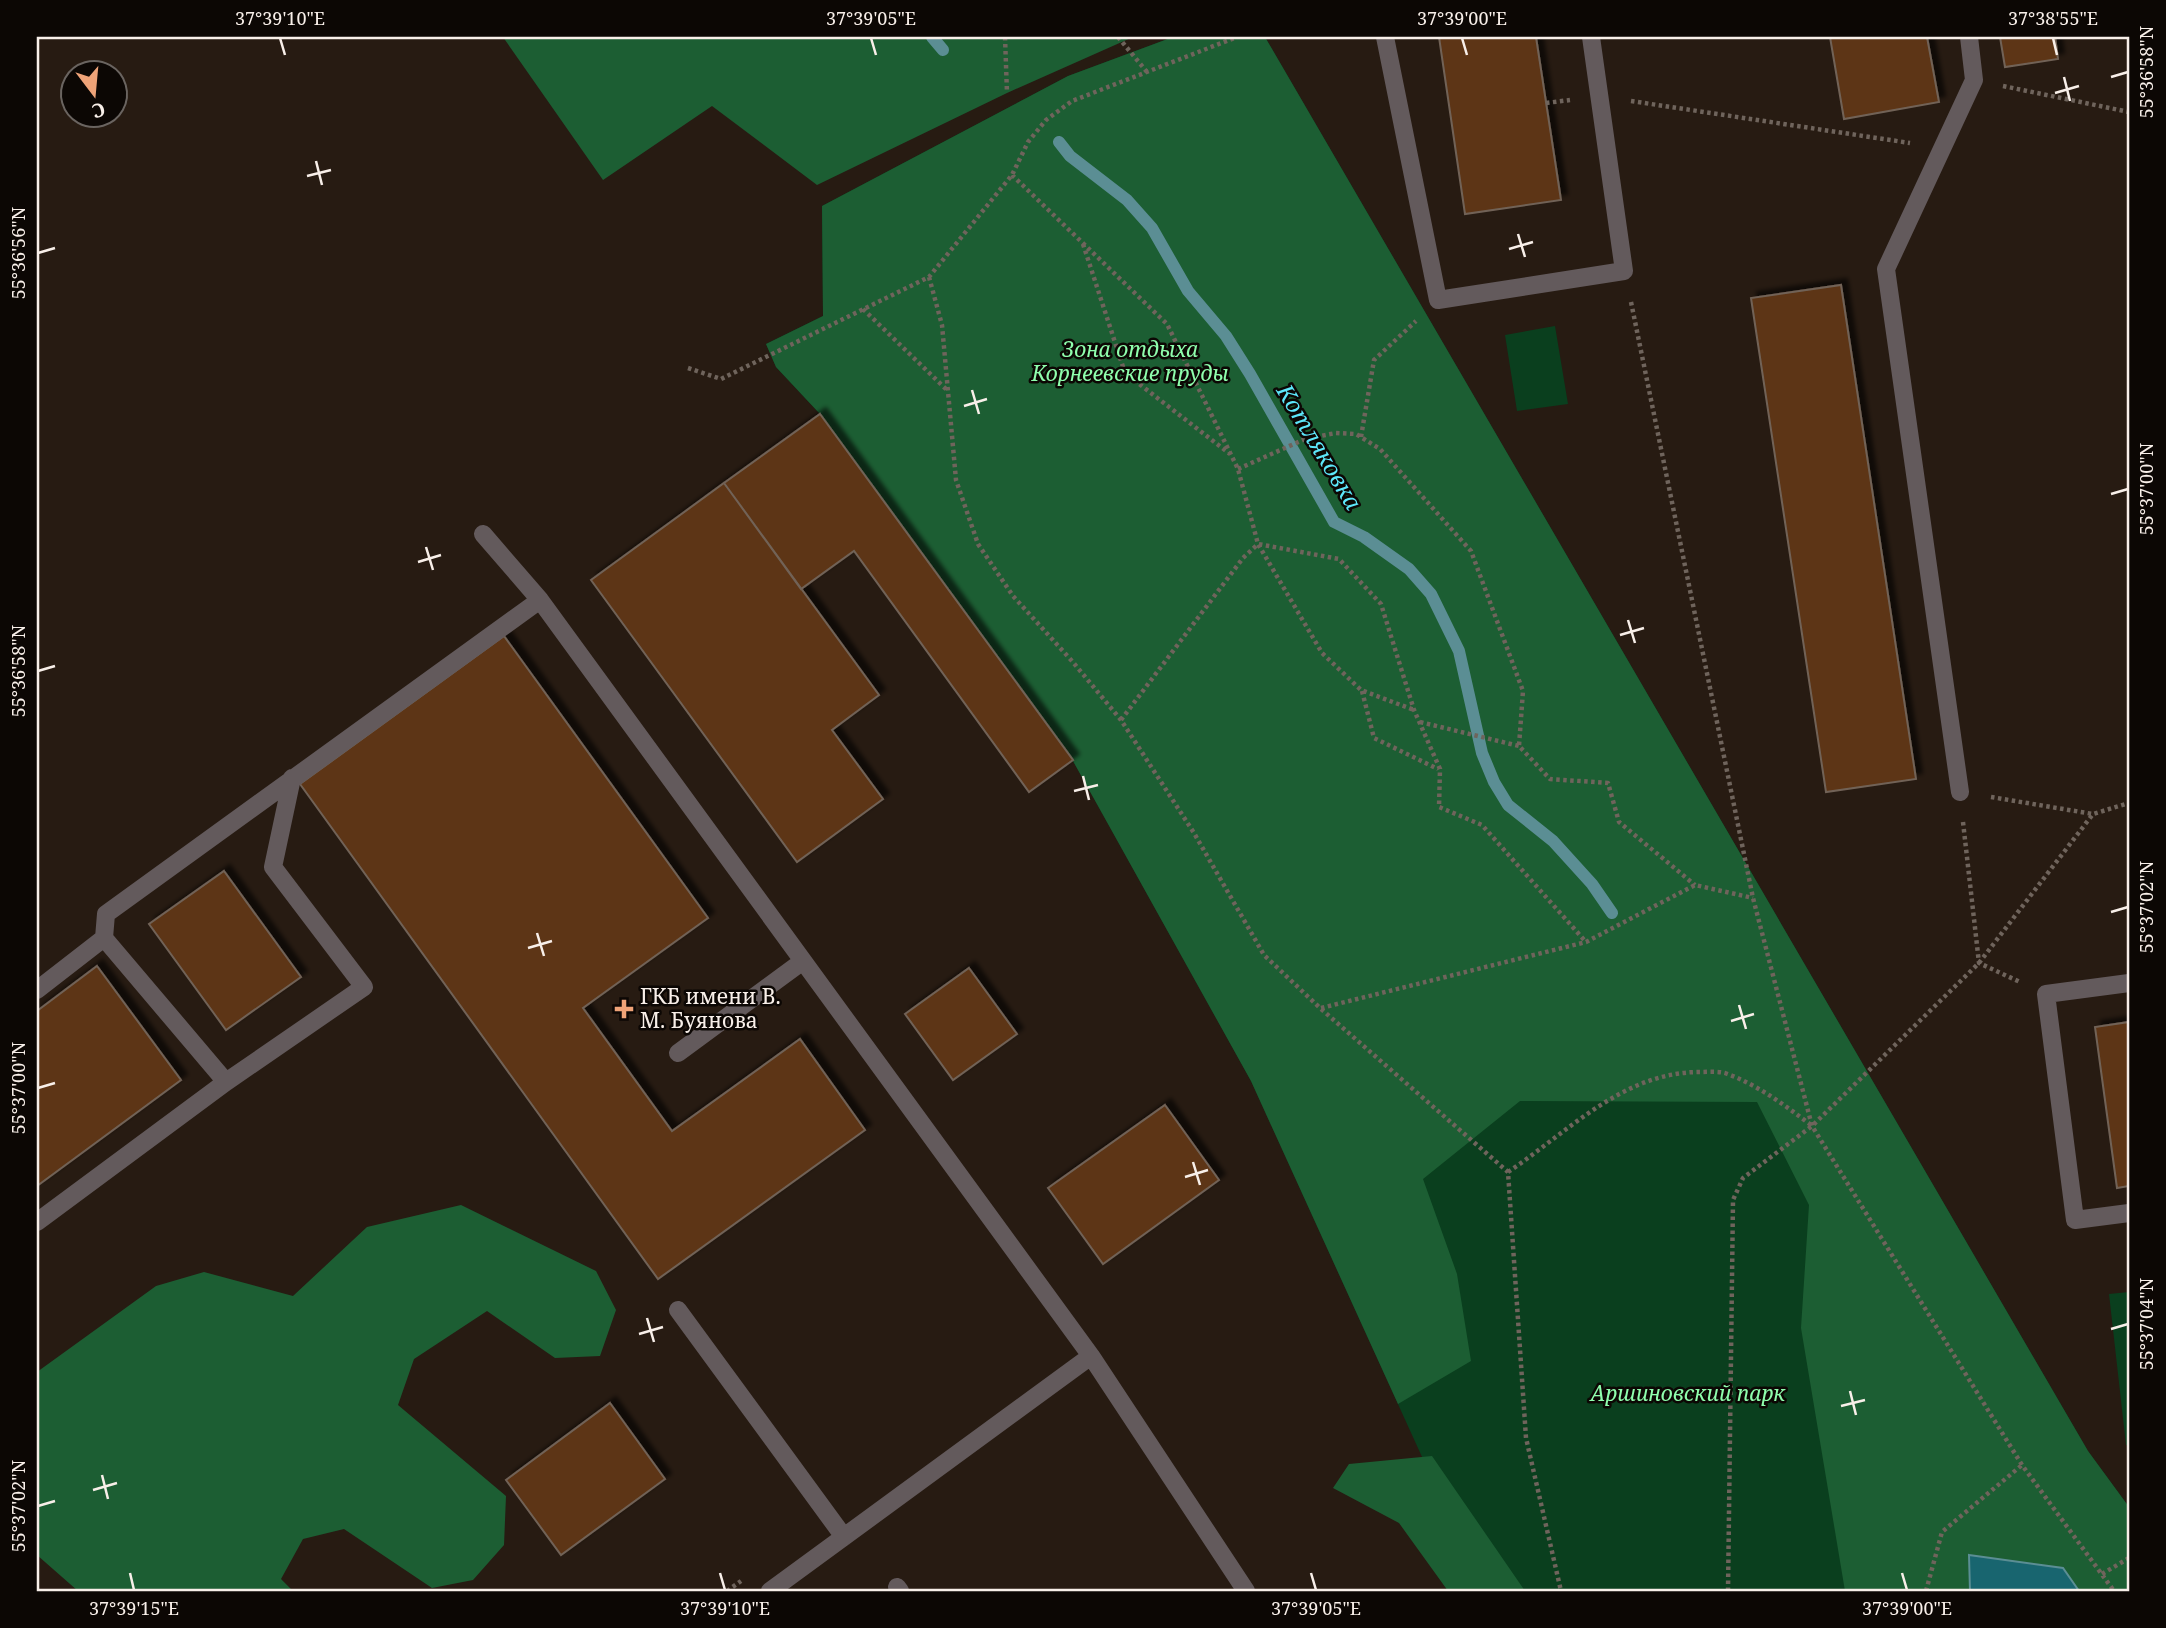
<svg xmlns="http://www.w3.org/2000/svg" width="2166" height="1628" font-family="'Noto Serif',serif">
  <defs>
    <filter id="shadow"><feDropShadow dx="6" dy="-6" stdDeviation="2" flood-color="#0009"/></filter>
  </defs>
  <rect width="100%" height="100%" fill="#271b12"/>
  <path fill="#0a3f1e" d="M 1173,37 L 1265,37 L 2088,1451 L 2129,1507 L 2129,1591 L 1483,1591 L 1251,1081 L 1073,761 L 820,414 L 776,367 L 766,344 L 823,316 L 822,206 L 1068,76 Z
    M 1555,326 L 1568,404 L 1517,411 L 1505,335 Z
    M 2129,1292 L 2129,1445 L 2126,1445 L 2109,1294 Z"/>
  <path fill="#1c5e33" d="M 503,37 L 1133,37 L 1007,93 L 817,185 L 712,106 L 603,180 Z
    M 1173,37 L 1265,37 L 2088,1451 L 2129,1507 L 2129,1591 L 2079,1591 L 2063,1568 L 1969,1555 L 1970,1591 L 1845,1591 L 1801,1328 L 1809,1205 L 1757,1102 L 1520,1101 L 1423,1179 L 1457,1274 L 1471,1361 L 1398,1404 L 1251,1081 L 1073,761 L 820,414 L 776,367 L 766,344 L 823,316 L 822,206 L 1068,76 Z
    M 461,1205 L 596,1271 L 616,1310 L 600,1356 L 555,1358 L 487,1311 L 414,1359 L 398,1405 L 506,1496 L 504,1545 L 473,1580 L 432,1588 L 344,1529 L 303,1539 L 281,1579 L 293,1591 L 78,1591 L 37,1555 L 37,1372 L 156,1286 L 204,1272 L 293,1296 L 367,1227 Z
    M 1432,1456 L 1525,1591 L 1448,1591 L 1399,1523 L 1333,1488 L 1349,1464 Z"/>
  <path fill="#18656f" stroke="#5b8e94" stroke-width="2" d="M 1969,1555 L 2063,1568 L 2079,1591 L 1970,1591 Z"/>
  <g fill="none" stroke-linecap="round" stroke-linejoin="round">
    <path stroke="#5b8e94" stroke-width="12" d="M 932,37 L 943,50
      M 1059,142 L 1070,156 L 1127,200 L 1152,228 L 1188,291 L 1226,336 L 1250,374 L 1334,522 L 1364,537 L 1409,569 L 1431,594 L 1459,651 L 1482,753 L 1494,782 L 1508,805 L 1553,841 L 1592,884 L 1612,913"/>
  </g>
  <path fill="#5d3515" stroke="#716257" stroke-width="2" filter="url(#shadow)" d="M 1439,37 L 1536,37 L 1561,200 L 1465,214 Z
    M 1830,37 L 1927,37 L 1939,102 L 1844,119 Z
    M 2000,37 L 2055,37 L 2058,59 L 2005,67 Z
    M 1841,285 L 1916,779 L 1826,792 L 1751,298 Z
    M 820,414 L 1073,760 L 1029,792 L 854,551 L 801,589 L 724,483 Z
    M 724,483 L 879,695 L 832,730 L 883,799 L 797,862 L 591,580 Z
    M 504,636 L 708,918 L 583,1008 L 672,1131 L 800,1039 L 865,1130 L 658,1279 L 300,784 Z
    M 224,871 L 301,977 L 226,1030 L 149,924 Z
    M 97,966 L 181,1080 L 37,1186 L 37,1011 Z
    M 969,968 L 1017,1034 L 953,1080 L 905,1014 Z
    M 2129,1022 L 2129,1186 L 2117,1188 L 2095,1027 Z
    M 1165,1105 L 1219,1180 L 1103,1264 L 1048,1188 Z
    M 610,1403 L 665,1479 L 561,1555 L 506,1480 Z"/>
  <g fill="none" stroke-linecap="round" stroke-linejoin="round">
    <path stroke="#6f645c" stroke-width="4.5" stroke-dasharray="3.5 3.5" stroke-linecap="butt" d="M 1005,37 L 1007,93
      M 1118,37 L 1147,72
      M 2003,86 L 2129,112
      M 1631,101 L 1910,143
      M 1546,103 L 1570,100
      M 1012,175 L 1167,324 L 1238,469 L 1258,544 L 1339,559 L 1381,604 L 1414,710 L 1440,769 L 1439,807 L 1482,825 L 1586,942
      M 1083,244 L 1125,373 L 1230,454
      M 929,277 L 942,325 L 956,480 L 978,544 L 1013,596 L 1072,661 L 1121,720 L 1194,833 L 1264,955 L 1320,1008 L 1508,1172 L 1526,1438 L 1561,1591
      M 1631,302 L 1753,898 L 1812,1126 L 2022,1465 L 2114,1591
      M 863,309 L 948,391
      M 688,368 L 721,379 L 929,277 L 1012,175 L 1028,142 L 1046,120 L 1072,101 L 1237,37
      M 1361,437 L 1374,360 L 1416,321
      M 1238,469 L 1305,439 L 1336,433 L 1356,434 L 1380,449 L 1471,551 L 1523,691 L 1519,746 L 1550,779 L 1608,783 L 1619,822 L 1695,885
      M 1362,691 L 1374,738 L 1438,769
      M 1121,720 L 1243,558 L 1258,544 L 1322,653 L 1361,690 L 1414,710
      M 1420,722 L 1519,746
      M 1991,797 L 2093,814
      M 1963,822 L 1979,963 L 2020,982
      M 1321,1008 L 1586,942 L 1695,885 L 1753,898
      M 1508,1172 C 1568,1132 1622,1073 1698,1072 C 1707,1072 1717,1071 1725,1073 C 1758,1085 1783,1104 1811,1125
      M 2102,1574 L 2129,1558
      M 727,1591 L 741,1581
      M 1728,1591 L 1733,1200 L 1743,1178 L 1812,1126 L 1979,963 L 2093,814 L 2129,803
      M 1926,1591 L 1942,1532 L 2022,1465"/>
    <path stroke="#635a5c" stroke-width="18" d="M 1385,37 L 1438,300 L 1624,271 L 1591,37
      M 483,534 L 540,600 L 1091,1356 L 1246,1591
      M 1960,792 L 1886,269 L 1974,80 L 1969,37
      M 2129,983 L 2046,994 L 2075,1220 L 2129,1213
      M 37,990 L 104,938 L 106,914 L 540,600
      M 678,1053 L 803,961
      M 226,1082 L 364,987 L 273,867 L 292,778
      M 37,1222 L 226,1082 L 104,938
      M 678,1310 L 844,1537
      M 897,1587 L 900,1591
      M 770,1591 L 1091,1356"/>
  </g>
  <path fill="none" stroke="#f8efe9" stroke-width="2.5" d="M 280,38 L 285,55M 871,38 L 876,55M 1462,38 L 1467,55M 2053,38 L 2057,55M 2064,77 L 2070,101M 2111,77 L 2128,72M 2055,93 L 2079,86M 316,161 L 322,185M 307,176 L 331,170M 1518,234 L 1525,257M 1509,249 L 1533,242M 38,253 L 55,248M 972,390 L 979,414M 964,406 L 987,399M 2111,494 L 2128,489M 426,547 L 433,570M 418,562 L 441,555M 1628,620 L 1635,643M 1620,635 L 1644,628M 38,671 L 55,666M 1083,776 L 1089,800M 1074,791 L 1098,785M 2111,912 L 2128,907M 537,933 L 544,956M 528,948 L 552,941M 1739,1005 L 1746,1029M 1731,1021 L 1754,1014M 38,1088 L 55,1083M 1193,1162 L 1200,1185M 1185,1177 L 1208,1170M 647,1318 L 654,1342M 2111,1329 L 2128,1324M 639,1334 L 663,1327M 1850,1391 L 1856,1415M 1841,1406 L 1865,1400M 102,1475 L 108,1499M 93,1490 L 117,1483M 38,1506 L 55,1501M 130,1573 L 134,1590M 720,1573 L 725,1590M 1311,1573 L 1316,1590M 1902,1573 L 1907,1590"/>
  <path fill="#efa378" stroke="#0c0704" stroke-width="2.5" d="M620.5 998.5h7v7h7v7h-7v7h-7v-7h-7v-7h7z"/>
  <g text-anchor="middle" stroke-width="5" stroke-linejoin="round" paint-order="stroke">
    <g font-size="21" font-style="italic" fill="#8ffead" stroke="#0c0704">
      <text x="1130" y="357">Зона отдыха<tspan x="1130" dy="24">Корнеевские пруды</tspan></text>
      <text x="1688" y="1401">Аршиновский парк</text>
    </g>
    <g font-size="21" fill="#f8efe9" stroke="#0c0704" text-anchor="start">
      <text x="640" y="1004">ГКБ имени В.<tspan x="640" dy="24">М. Буянова</tspan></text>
    </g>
    <g font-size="23" font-style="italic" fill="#5de7fa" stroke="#0c0704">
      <text transform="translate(1319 447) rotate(59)" y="8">Котляковка</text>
    </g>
  </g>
  <rect width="2166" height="1628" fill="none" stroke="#0c0704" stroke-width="77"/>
  <g transform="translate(94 94) rotate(164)"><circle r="33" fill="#0c0704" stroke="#6a6460" stroke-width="2"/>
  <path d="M0-5L12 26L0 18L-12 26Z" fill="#efa378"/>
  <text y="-10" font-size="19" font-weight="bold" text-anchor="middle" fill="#f8efe9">С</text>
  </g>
  <rect x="38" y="38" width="2090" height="1552" fill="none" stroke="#f8efe9" stroke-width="2.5"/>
  <g font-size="18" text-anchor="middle" fill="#f8efe9">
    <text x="280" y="25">37°39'10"E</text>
    <text x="871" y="25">37°39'05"E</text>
    <text x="1462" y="25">37°39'00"E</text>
    <text x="2053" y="25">37°38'55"E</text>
    <text transform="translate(2147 72) rotate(-90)" y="6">55°36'58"N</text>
    <text transform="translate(19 253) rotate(-90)" y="6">55°36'56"N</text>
    <text transform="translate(2147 489) rotate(-90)" y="6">55°37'00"N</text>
    <text transform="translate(19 671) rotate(-90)" y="6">55°36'58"N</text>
    <text transform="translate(2147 907) rotate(-90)" y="6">55°37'02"N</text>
    <text transform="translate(19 1088) rotate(-90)" y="6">55°37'00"N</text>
    <text transform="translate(2147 1324) rotate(-90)" y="6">55°37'04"N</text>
    <text transform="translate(19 1506) rotate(-90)" y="6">55°37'02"N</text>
    <text x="134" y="1615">37°39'15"E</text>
    <text x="725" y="1615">37°39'10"E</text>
    <text x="1316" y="1615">37°39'05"E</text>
    <text x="1907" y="1615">37°39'00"E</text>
  </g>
</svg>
